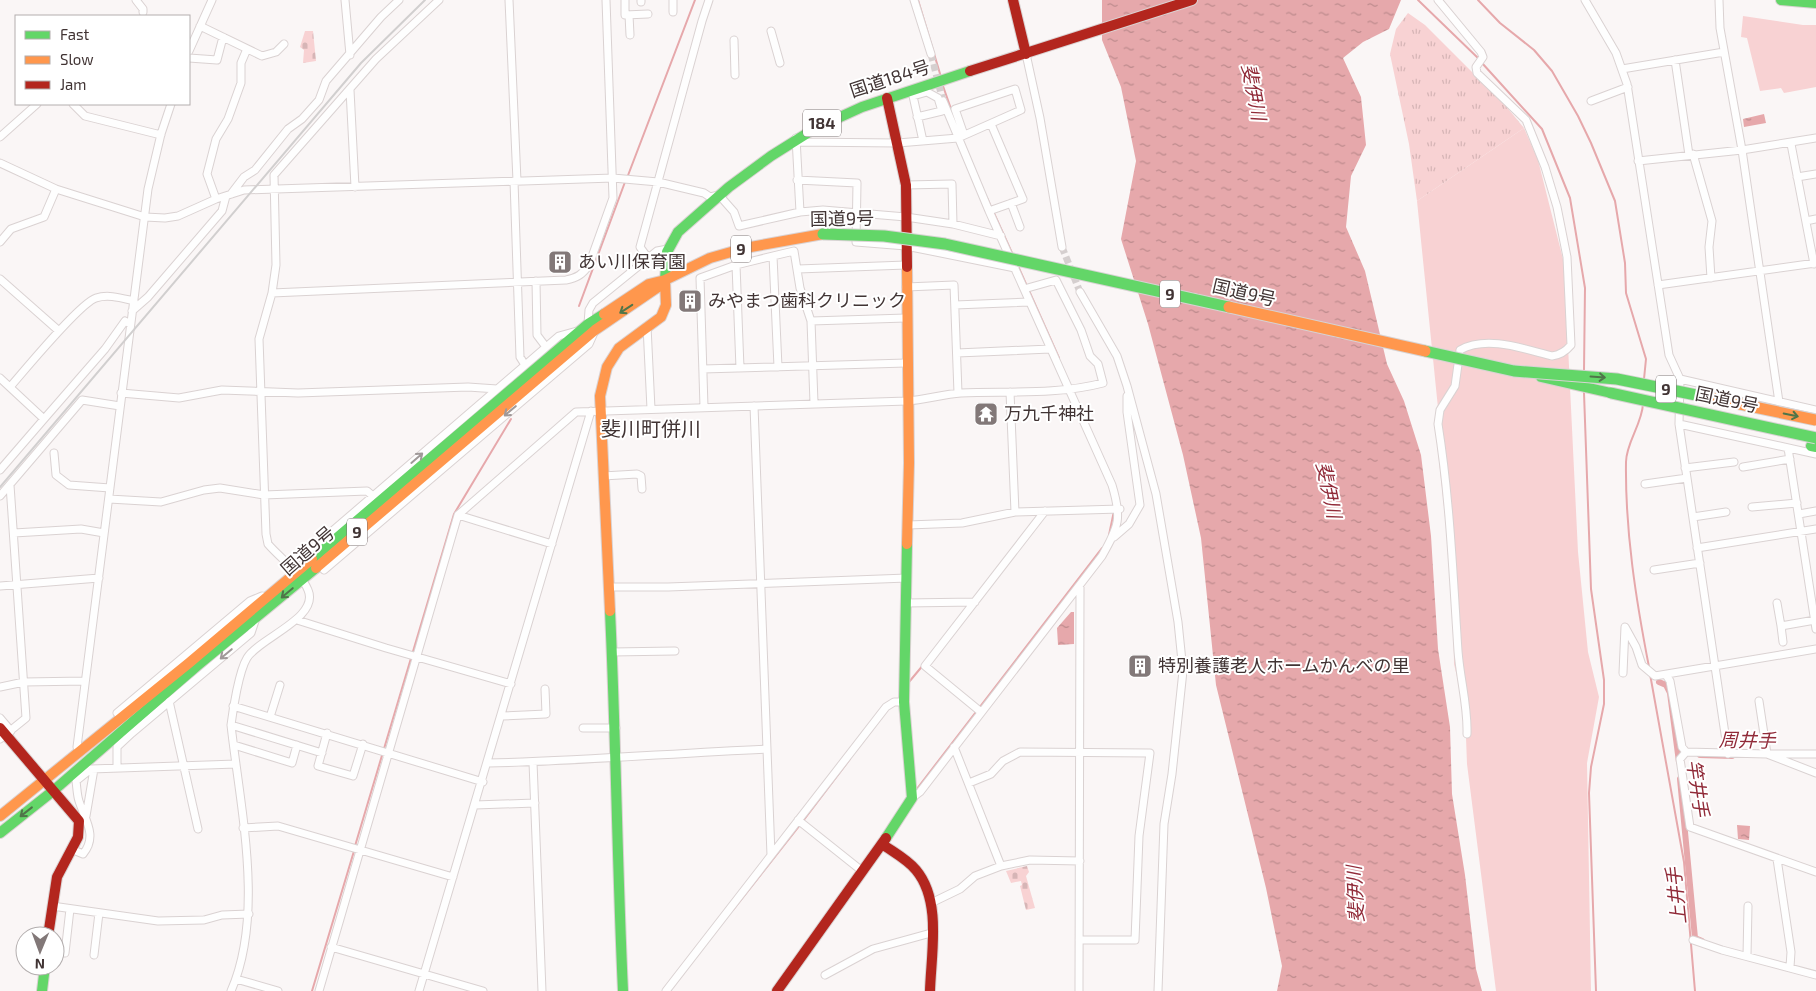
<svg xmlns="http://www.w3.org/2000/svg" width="1816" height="991" font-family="'Exo 2','Noto Sans JP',sans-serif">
  <defs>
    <pattern id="cemetery-stones" width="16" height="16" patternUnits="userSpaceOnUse" patternTransform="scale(1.25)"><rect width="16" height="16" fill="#f8d2d3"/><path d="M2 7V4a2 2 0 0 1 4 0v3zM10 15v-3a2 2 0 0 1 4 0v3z" fill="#d6b5b6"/></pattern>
    <pattern id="park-tufts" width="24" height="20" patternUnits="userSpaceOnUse" patternTransform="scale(1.25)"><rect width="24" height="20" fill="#f8d2d3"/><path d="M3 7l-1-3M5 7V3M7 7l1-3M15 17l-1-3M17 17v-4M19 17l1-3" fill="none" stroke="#d6b5b6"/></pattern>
    <pattern id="water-ripples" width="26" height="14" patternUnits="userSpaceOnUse" patternTransform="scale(1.25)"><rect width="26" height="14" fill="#e6a8ab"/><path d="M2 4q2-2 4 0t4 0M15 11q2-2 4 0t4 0" fill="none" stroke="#bc8a8c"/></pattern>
  </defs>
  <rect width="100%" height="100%" fill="#faf6f6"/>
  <path fill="#f8d2d3" d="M 1743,16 L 1803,25 L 1816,25 L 1816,87 L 1784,93 L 1781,88 L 1760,91 L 1747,38 L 1741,37 Z
    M 1524,128 L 1538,160 L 1564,263 L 1578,552 L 1588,652 L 1599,697 L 1587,763 L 1591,991 L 1496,991 L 1467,764 L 1465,711 L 1454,664 L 1453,587 L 1435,425 L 1438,408 L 1417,201 Z"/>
  <path fill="url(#cemetery-stones)" d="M 305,31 L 313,31 L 316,61 L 303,63 L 304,50 L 300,47 Z
    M 1027,866 L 1029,872 L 1026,876 L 1035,908 L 1026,910 L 1020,886 L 1022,885 L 1021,881 L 1011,883 L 1006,871 Z"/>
  <path fill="url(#park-tufts)" d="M 1408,13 L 1425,25 L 1505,105 L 1524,128 L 1417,201 L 1409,144 L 1390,54 L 1396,29 Z"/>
  <path fill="url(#water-ripples)" d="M 1102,0 L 1401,0 L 1389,29 L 1363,42 L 1343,58 L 1361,97 L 1366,145 L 1351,176 L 1346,227 L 1365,271 L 1387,364 L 1404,401 L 1421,455 L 1431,536 L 1438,649 L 1450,727 L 1452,794 L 1465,875 L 1476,969 L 1482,991 L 1277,991 L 1282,966 L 1266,888 L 1216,685 L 1201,538 L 1183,455 L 1148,324 L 1121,239 L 1136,161 L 1121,87 L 1102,40 Z
    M 1764,114 L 1766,123 L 1744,127 L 1743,119 Z
    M 1071,612 L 1074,612 L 1074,644 L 1058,645 L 1057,628 Z
    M 1737,825 L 1750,826 L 1749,840 L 1738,839 Z"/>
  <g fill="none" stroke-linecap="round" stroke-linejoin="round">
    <path stroke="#e6a8ab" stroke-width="2" d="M 918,0 L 941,77
      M 1418,0 L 1479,59
      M 1478,0 L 1500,23 L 1534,50 L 1552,71 L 1578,116 L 1591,143 L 1615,201 L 1625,263 L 1626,293 L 1646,359 L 1644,379
      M 1482,63 L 1542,129 L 1570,198 L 1585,288 L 1584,370
      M 943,86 L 957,126
      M 627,178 L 695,0
      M 987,198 L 991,207
      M 993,211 L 1012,253
      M 1018,266 L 1059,358
      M 579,306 L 625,182
      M 1584,393 L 1591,589 L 1604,680 L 1604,704 L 1591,767 L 1589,793 L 1596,991
      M 1643,404 C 1642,424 1626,443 1626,462 C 1625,531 1636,600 1649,667
      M 1109,535 L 1114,511
      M 1650,674 L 1684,862 L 1695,991
      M 909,682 L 924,664
      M 916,790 L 1102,548
      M 803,821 L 850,759
      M 355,846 L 454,514 L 511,419
      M 733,910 L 800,825
      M 312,991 L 354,851"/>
    <path stroke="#e6a8ab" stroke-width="6" d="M 1659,682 L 1666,685 L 1670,693 L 1679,762
      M 1700,755 L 1732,756
      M 1680,779 L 1695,938 L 1702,941"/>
    <path stroke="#d5cfcf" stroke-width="7" stroke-dasharray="7 3.5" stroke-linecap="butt" d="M 931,54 L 943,101
      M 1062,247 L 1080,292"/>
    <g stroke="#dad2d2" stroke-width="9">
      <path id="street" d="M 136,0 L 143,9 L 143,12
        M 345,0 L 350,55
        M 509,0 L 517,181
        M 625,0 L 625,15 L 648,14
        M 641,0 L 641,2
        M 673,0 L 673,12
        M 914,0 L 931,54
        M 1438,0 L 1481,52 L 1483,57 L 1476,67 L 1477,73 L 1526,120 L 1545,167 L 1557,207 L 1567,257 L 1571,345 C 1566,351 1560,355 1552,356 C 1524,349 1487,335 1460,350 L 1455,386 L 1440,410 L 1438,424 C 1450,500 1453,575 1458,651 C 1460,679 1468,706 1467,734
        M 1585,0 L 1616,53 L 1627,84 L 1669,355 L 1680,379 L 1679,424 L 1728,754
        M 1719,0 L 1720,28 L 1742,150 L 1779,402
        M 629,15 L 630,35
        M 200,26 L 262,56 L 276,52 L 284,44
        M 771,31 L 780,63
        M 734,40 L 735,75
        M 189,51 L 212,0
        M 1026,54 L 1040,118 L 1062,247
        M 189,58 L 217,60 L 223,37
        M 1675,60 L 1689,155
        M 1622,69 L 1724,52
        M 350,90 L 355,187
        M 1591,101 L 1628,87
        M 73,104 L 85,116 L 161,135
        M 917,117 L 942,111 L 938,98 L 927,92 L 913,96 L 923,141
        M 0,137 L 37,104
        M 796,138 L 800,212
        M 797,142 L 898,143 L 958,138 L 1021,110 L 1015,89 L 955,109 L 964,135
        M 1791,144 L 1814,264
        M 1693,154 L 1712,221 L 1709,247 L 1711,278
        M 1638,161 L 1742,150 L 1816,138
        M 0,163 L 56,189 L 145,217 L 165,218 L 178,216 L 216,199 L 244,190 L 613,178 L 658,182 L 704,193 L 710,197 L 719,195 L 734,212 L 739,226 L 800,212 L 823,210 L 906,217 L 953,224 L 1001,236
        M 1797,177 L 1816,174
        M 797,180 L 857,183 L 856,242 L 906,246 L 1015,268
        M 514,181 L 520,357 L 525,365
        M 906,185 L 952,184 L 953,224
        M 231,194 L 244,177 L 255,170 L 288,129 L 302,119 L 319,100 L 326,81 L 381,17 L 399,0
        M 216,199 L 207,174 L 216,139 L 228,119 L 241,83 L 241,63 L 247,49
        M 1011,203 L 1020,227
        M 989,211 L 1023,199 L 991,124
        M 1806,221 L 1816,219
        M 0,242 L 11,229 L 44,217 L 56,189
        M 773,256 L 778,367
        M 648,258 L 640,247 L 702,21 L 709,0
        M 736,265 L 740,368
        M 798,269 L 906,265
        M 0,279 L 59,331
        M 536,281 L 537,335 L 546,347
        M 1658,285 L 1816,263
        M 906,287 L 954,285 L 958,393
        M 1080,292 L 1117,356 L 1127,386 L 1156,494 L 1178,622 L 1183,671 L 1172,774 L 1164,824 L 1158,991
        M 272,293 L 566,280 C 577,278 583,274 589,265 L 613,198 L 606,0
        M 955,305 L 1029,302
        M 132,311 L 148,297 L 222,211 L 226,196
        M 811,321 L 906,318
        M 588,324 L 589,310 L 593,303 L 657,251 L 668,249
        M 647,326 L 651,409
        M 957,353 L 1050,349
        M 703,369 L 906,363
        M 0,378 L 44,419 L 0,470
        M 1680,379 L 1816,410
        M 10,387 C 24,371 80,303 96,298 C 108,294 121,298 134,301
        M 1010,392 L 1015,512
        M 121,393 L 179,398 L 222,390 L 298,393 L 468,387 L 497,389
        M 754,406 L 771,855
        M 704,407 L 700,278 L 736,265 L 794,251 L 800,288 L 811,321 L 814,403
        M 44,419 L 105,349 L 125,321 L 130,324
        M 1679,424 L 1816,454
        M 1788,448 L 1816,629
        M 54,453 L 56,475 L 69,485 L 110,488
        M 1743,467 L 1790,459
        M 1685,468 L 1734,462
        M 603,476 L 637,474 L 641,476 L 642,489
        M 1645,484 L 1687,478
        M 0,496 L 82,400 L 120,406
        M 109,499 L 161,502 L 204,490 L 220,488 L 264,495 L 367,491 L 373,496
        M 1752,507 L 1797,503
        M 1799,514 L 1816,511
        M 458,515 L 552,544
        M 1693,517 L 1726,512
        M 908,525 L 962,523 L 1015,512 L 1120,509
        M 14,533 L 81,529 L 104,533
        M 1114,537 L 1129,524 L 1140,505 L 1127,412 L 1127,396
        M 1697,548 L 1816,529
        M 301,558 L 559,336 L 577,331
        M 324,570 L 589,344 L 593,335
        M 1654,570 L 1700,563
        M 0,586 L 99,578
        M 610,587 L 668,587 L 907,578
        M 906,603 L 975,602
        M 1777,603 L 1781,626 L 1815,620
        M 297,620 L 386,648 L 511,684
        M 1781,626 L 1783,642
        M 612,652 L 675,651
        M 1623,673 L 1625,627 L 1636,647 L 1642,665 L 1655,676 L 1816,649
        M 1666,675 L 1670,681 L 1682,747 L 1686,752 L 1767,754 L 1816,773
        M 0,687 L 24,682 L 85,681
        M 169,701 L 198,829
        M 1759,701 L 1767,754 L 1816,754
        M 233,706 L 483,782
        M 981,712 L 925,666 L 1045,511
        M 117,713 L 250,601 L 262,596
        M 502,716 L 546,714 L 545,689
        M 270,717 L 280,685
        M 0,718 L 11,731
        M 231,725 L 322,753
        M 583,728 L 616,728
        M 121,733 L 132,733 L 251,633 L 255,621
        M 327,733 L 318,766 L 353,776 L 363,744
        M 0,739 L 26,718 L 10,485
        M 234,745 L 292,763 L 297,745
        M 77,747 L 148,189 L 161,134 L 171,104
        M 954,747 L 1001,866
        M 1686,752 L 1680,759 L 1690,827 L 1816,872
        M 533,762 L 542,991
        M 488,763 C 582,761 674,753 767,749
        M 117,768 L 117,747 L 132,733
        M 969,783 L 991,774 L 1003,761 L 1020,752 L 1150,753 L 1139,836 L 1135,940 L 1079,940
        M 912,798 L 920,792 L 1102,556 C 1119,526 1122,518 1112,485 L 989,211 L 943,101
        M 475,805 L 535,803
        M 86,816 L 94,769
        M 798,820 L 862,871
        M 243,828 L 278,826 L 453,877
        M 71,849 L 83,854 C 98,836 85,820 79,801 C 77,795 77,788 76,781 L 91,769 L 236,764
        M 1777,859 L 1791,952 L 1790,967
        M 931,903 L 960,889 L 975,876 L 1001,866 L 1030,860 L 1080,861
        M 52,906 L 158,921 L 204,920 L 222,915 L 249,914
        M 1693,940 L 1722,950 L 1816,975
        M 331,947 L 483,991
        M 55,952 L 65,953 L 70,909
        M 94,955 L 99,913
        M 1747,956 L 1748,906
        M 825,975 L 873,949 L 931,933
        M 236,979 L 278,991
        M 231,991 C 265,914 240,807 231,725 C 233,709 239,671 247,658 C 259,638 320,618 308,590 C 301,573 280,558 268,544 L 266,534 L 259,339 L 272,293 L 276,265 L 274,175 L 376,59 L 439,0
        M 319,991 L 458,515 L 576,412 L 907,401 C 925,400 943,394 961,393 C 1008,391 1057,395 1103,383 L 1098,364 L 1090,356 L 1081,330 L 1056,280 L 1024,289
        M 419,991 L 591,411
        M 666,991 L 886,707 L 894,702 L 904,702
        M 1079,991 L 1080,587"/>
    </g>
    <g stroke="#dad2d2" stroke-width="12">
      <path id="fast" d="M 1781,0 L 1816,3
        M 665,280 L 667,252 L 678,232 L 729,187 L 771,156 L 814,129 L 862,107 L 970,71
        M 1541,377 L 1611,393
        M 1811,446 L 1816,447
        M 312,559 L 588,324 L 604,314
        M 610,611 C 616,738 617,864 623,991
        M 0,833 L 53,791 L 197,666 L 316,568
        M 886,838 L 912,798 L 904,702 L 907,544
        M 42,991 L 45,966"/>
    </g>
    <g stroke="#dad2d2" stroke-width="12">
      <path id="slow" d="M 907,267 L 909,463 L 907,544
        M 604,314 L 649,284 L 665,280 L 710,258 L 745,248 L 823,234
        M 316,568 L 595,330 L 658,287
        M 610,611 L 600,396 L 607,367 L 619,348 L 661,317 L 666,305 L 665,280
        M 0,816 L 189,663 L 312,559"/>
    </g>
    <g stroke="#dad2d2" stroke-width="12">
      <path id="jam" d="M 1013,0 L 1026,54
        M 970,71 L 1192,0
        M 887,98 L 906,185 L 907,267
        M 0,728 L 79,821 L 78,837 L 57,877 L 48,936
        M 882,844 C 893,852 907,859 916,870 C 942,901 931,954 930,991
        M 777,991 L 886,838"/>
    </g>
    <use href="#street" stroke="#fefefe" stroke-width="7"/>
    <use href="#fast" stroke="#63d668" stroke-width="10"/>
    <use href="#slow" stroke="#ff974d" stroke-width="10"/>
    <use href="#jam" stroke="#b3261e" stroke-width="10"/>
    <path stroke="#d1cfcf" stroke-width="2" d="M 0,487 L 361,63 L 425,0"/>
    <g stroke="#d7d3d3" stroke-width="13" stroke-linecap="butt">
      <path id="fast-bridge" d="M 823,234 L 884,236 L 945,244 L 1229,307
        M 1425,351 L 1514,371 L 1617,379 L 1711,398
        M 1611,393 L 1816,438"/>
    </g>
    <g stroke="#d7d3d3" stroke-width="13" stroke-linecap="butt">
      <path id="slow-bridge" d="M 1229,307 L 1425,351
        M 1711,398 L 1816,420"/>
    </g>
    <use href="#fast-bridge" stroke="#63d668" stroke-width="11"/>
    <use href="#slow-bridge" stroke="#ff974d" stroke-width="11"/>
  </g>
  <defs><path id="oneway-shaft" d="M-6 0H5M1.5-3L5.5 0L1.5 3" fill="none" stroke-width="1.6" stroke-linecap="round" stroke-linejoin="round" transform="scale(1.25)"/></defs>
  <g stroke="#4f7549">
    <use href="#oneway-shaft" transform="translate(626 309) rotate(147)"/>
    <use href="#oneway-shaft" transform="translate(1598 377) rotate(4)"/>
    <use href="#oneway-shaft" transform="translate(1791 415) rotate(12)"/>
    <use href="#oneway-shaft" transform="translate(287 593) rotate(140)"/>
    <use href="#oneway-shaft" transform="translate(26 812) rotate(142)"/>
  </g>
  <g stroke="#a09999">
    <use href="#oneway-shaft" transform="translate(510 411) rotate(140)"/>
    <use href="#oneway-shaft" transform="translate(417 458) rotate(-41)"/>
    <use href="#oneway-shaft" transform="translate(226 654) rotate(140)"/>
  </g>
  <defs>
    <g id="building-square" transform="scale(1.25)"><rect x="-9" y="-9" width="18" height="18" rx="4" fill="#827878" stroke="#fff"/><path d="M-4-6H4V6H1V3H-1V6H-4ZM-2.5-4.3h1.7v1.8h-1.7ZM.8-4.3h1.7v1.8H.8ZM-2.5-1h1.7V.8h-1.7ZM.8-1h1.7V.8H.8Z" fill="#fff"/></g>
    <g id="temple-square" transform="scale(1.25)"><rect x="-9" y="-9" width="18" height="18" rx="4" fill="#827878" stroke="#fff"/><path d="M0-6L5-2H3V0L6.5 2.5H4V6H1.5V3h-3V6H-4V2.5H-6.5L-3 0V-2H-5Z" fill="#fff"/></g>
  </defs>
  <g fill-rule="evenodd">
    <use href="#building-square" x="560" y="262"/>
    <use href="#building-square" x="690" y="301"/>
    <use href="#temple-square" x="986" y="414"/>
    <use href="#building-square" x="1140" y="666"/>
  </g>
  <g text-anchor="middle" stroke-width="4" stroke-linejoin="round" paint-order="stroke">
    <g fill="#fff" stroke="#7a7171" stroke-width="1">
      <rect x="803" y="109.5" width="38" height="27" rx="4"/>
      <rect x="731" y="235.5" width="20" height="27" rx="4"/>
      <rect x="1160" y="280.5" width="20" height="27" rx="4"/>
      <rect x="1656" y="375.5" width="20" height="27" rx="4"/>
      <rect x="347" y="518.5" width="20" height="27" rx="4"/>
    </g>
    <g font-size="16" font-weight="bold" fill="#413434">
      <text x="822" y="129">184</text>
      <text x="741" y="255">9</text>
      <text x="1170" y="300">9</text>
      <text x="1666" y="395">9</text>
      <text x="357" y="538">9</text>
    </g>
    <g font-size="18" fill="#413434" stroke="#fff">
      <text transform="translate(890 79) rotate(-18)" y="6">国道184号</text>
      <text transform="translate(842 219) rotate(-1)" y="6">国道9号</text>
      <text transform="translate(1244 293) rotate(13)" y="6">国道9号</text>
      <text transform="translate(1727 400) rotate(12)" y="6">国道9号</text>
      <text transform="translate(308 551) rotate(-41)" y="6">国道9号</text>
    </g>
    <g font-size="18" fill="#413434" stroke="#fff" text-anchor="start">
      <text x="578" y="268">あい川保育園</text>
      <text x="708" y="307">みやまつ歯科クリニック</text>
      <text x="1004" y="420">万九千神社</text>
      <text x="1158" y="672">特別養護老人ホームかんべの里</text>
    </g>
    <g font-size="19" font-style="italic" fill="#912b39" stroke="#fff">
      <text transform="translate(1254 92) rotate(79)" y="7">斐伊川</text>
      <text transform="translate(1329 490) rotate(78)" y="7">斐伊川</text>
      <text transform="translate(1747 740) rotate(1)" y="7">周井手</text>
      <text transform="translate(1698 788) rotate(82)" y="7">竿井手</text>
      <text transform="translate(1355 894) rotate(-93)" y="7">斐伊川</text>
      <text transform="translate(1676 896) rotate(-96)" y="7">上井手</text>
    </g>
    <g font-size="20" fill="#413434" stroke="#fff">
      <text x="651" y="436">斐川町併川</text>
    </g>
  </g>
  <rect x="15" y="15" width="175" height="90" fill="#ffffff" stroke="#b3aeae"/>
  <rect x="25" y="31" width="25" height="8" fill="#63d668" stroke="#b3aeae"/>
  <text x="60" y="40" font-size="15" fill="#413434">Fast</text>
  <rect x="25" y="56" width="25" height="8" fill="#ff974d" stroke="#b3aeae"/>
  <text x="60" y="65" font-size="15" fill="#413434">Slow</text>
  <rect x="25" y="81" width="25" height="8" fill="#b3261e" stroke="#b3aeae"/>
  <text x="60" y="90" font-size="15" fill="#413434">Jam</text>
  <g transform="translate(40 951) rotate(181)"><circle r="24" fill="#ffffff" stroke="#b3aeae"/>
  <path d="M0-4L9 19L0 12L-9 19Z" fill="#827878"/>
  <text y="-8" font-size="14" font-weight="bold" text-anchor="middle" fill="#413434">N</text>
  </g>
</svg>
